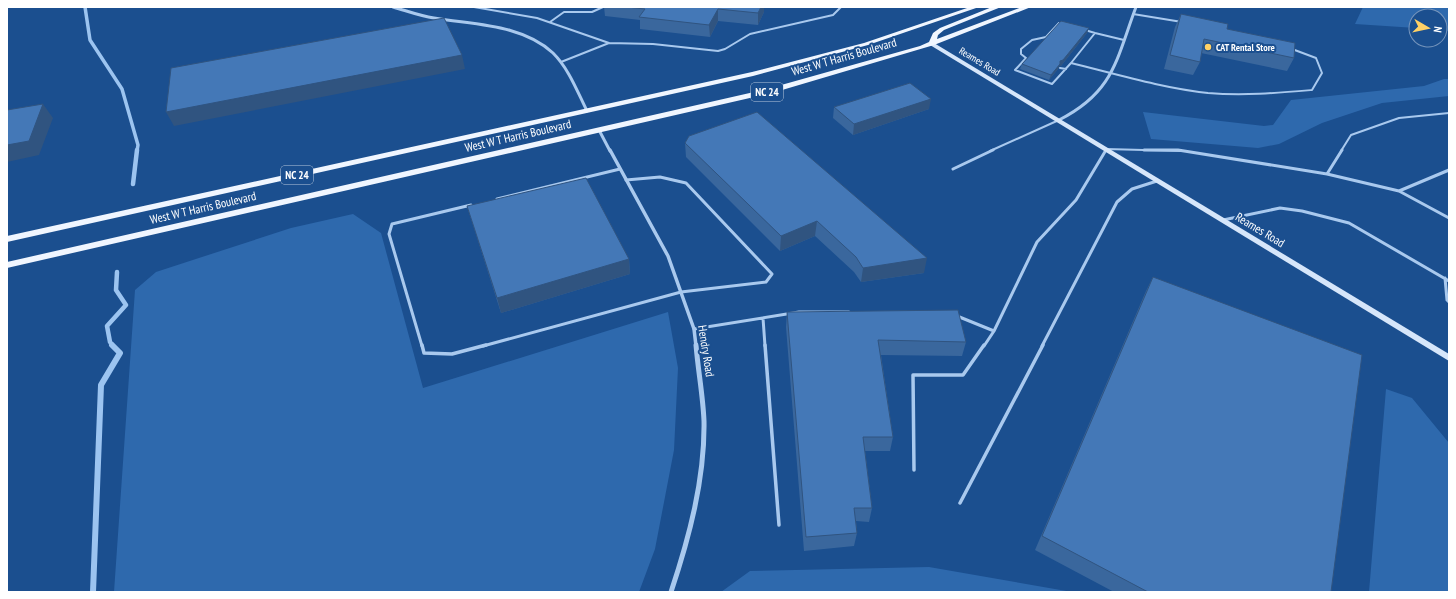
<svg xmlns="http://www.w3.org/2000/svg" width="1456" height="599" font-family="'PT Sans Narrow',sans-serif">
  <rect width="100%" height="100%" fill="#1b4f8f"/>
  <path fill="#2e69ad" d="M 1363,7 L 1449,7 L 1449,31 L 1440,30 L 1440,16 L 1416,16 L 1416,28 L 1355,24 Z
    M 1444,79 L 1449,79 L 1449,96 L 1382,103 L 1322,123 L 1279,144 L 1258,148 L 1151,139 L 1143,112 L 1264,126 L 1273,125 L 1291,100 L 1424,86 Z
    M 353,214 L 381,233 L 423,388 L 668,312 L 678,368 L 674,450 L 655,549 L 639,592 L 114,592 L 135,290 L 156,272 L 291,228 Z
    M 1386,389 L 1412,398 L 1449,443 L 1449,592 L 1369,592 Z
    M 929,567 L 1072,592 L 721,592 L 750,571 Z"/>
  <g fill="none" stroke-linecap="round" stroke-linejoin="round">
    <path stroke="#9cc4f0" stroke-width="3.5" d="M 85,7 L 90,40 L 122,89 L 138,145 L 137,151"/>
    <path stroke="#9cc4f0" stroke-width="4.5" d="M 133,184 L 137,150
      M 113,346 L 110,342 L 107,326 L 126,305 L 116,290 L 117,272"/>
    <path stroke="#9cc4f0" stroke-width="6" d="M 93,592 L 101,385 L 120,353 L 112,345"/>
    <path stroke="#a9c9ee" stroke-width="2" d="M 474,7 L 537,18 L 609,43 L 561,62
      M 1133,14 L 1182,22
      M 550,22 L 564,12 L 592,12 L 603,7
      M 1062,24 L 1059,23 L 1046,37 L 1032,40 L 1021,49 L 1021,54 L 1026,58 L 1015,70 L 1052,84 L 1071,63 C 1116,74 1162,88 1208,93 C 1243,96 1277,93 1312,90 L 1322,73 L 1316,58 L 1292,49
      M 1095,33 L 1124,40
      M 609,43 L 653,44 L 718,51 L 725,49 L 750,34 L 833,15 L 841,7
      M 1071,63 L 1095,33 L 1085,30
      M 1060,68 L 1066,69
      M 990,151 L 1059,120
      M 1105,151 L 1106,149 L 1181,151
      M 1341,151 L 1351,135 L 1399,118 L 1449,113"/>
    <path stroke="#a9c9ee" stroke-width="3" d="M 1144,150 L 1178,150 L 1327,174 L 1399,191 L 1449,218
      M 953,169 L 993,150
      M 1327,174 L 1342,150
      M 1399,191 L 1449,170
      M 497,199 L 620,169
      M 1223,220 L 1280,208 L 1302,211 L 1349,223 L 1449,281
      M 1445,278 L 1447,300 L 1449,302
      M 957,316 L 994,331 L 1037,242 L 1076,200 L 1106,150
      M 763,318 L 765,346
      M 694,329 L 799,312 L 849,312
      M 422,346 L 389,234 L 392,224 L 471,205
      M 483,346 L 681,292 L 766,282 L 772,274 L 686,183 L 660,177 L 626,180
      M 984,346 L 994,331
      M 1042,346 L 1117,202 L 1132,189 L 1157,181"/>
    <path stroke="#a9c9ee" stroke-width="3.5" d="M 422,345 L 424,353 L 452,354 L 486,345
      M 765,345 L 779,525
      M 914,470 L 913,375 L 963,375 L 984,345
      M 960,503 L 1043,345"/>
    <path stroke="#a9c9ee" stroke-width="3" d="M 393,7 C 407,11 420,16 434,18 C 474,25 522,24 553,53 C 569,69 577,91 587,111
      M 1059,120 C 1114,92 1116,60 1136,7
      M 599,130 L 610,151"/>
    <path stroke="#a9c9ee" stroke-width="3.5" d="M 610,150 L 668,256 L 694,329 L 696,346"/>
    <path stroke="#a9c9ee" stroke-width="5" d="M 671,592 C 689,538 705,479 704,421 C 703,396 698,370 696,345"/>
    <path fill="#d6e6fa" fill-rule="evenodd" d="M 930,43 L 934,43 L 1449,354 L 1449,361 L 930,45 Z"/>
    <path fill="#f0f6ff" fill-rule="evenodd" d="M 970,7 L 979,7 L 868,45 L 753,76 L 7,242 L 7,236 L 752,72 L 864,43 Z
      M 992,7 L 1001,7 L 944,30 L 938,35 L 937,39 L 1022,7 L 1031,7 L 934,45 L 772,93 L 7,268 L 7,262 L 767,89 L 920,46 L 929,42 L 933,33 L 940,28 Z"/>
  </g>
  <path fill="#3a679d" d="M 604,7 L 764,7 L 764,12 L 758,25 L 718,21 L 710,37 L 640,29 L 640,20 L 605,16 Z
    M 1181,14 L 1227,29 L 1294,58 L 1287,71 L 1201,53 L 1200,62 L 1193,75 L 1164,69 L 1175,27 Z
    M 1089,28 L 1087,33 L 1061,66 L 1059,66 L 1058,69 L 1049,80 L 1020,69 L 1022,64 Z
    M 834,107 L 929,109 L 853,135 L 833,118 Z
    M 685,143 L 924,273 L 861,282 L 854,272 L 815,236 L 780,251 L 686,157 Z
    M 467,206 L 629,259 L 630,274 L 501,313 Z
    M 1153,277 L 1331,592 L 1114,592 L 1035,550 L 1146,291 Z
    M 787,312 L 966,342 L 962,356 L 881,355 L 893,437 L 890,451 L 865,451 L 872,508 L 869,522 L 856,521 L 857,533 L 854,546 L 804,551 L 786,327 Z"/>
  <path fill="#305480" d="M 761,7 L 764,7 L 764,12 L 758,25 L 758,13 Z
    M 718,9 L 718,21 L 710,37 L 709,25 Z
    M 1089,28 L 1087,33 L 1061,66 L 1059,66 L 1058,69 L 1049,80 L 1051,75 L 1060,61 Z
    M 462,55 L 465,69 L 174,126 L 166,112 Z
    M 931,99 L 929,109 L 853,135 L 854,124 Z
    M 43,104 L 53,118 L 39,155 L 7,162 L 7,145 Z
    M 817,221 L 815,236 L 780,251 L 781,236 Z
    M 927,258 L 924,273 L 861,282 L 863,268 Z
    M 629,259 L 630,274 L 501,313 L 497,298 Z"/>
  <path fill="#4478b7" stroke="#305480" d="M 627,7 L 761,7 L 758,13 L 718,9 L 709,25 L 639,17 L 645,9 Z
    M 1181,14 L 1228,24 L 1227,29 L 1295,43 L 1294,58 L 1204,39 L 1200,62 L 1170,55 Z
    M 444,18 L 462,55 L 166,112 L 171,68 Z
    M 1061,21 L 1089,28 L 1063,60 L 1060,61 L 1060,64 L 1051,75 L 1022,64 Z
    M 910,83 L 931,99 L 854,124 L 834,107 Z
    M 43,104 L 29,141 L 7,145 L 7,110 Z
    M 757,112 L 927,258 L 863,268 L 856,257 L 817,221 L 781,236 L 685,143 L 689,136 Z
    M 586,178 L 629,259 L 497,298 L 467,206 Z
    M 1153,277 L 1362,355 L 1331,592 L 1148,592 L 1042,536 Z
    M 958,310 L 966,342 L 878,340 L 893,437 L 863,437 L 872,508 L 854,508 L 857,533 L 806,537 L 787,312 Z"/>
  <circle fill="#ffd166" stroke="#1b4f8f" stroke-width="1.5" cx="1208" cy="47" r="4"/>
  <g text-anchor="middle" stroke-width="4" stroke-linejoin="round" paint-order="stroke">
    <g font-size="10" font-weight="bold" fill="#fff" stroke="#1b4f8f" text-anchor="start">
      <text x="1216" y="51">CAT Rental Store</text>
    </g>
    <g font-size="10" fill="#fff" stroke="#1b4f8f">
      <text transform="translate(980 61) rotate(31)" y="4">Reames Road</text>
    </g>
    <g fill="#1b4f8f" stroke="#bbcadd" stroke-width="1">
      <rect x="751" y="83" width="32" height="18" rx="3"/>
      <rect x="281" y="166" width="32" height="18" rx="3"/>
    </g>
    <g font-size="11" font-weight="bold" fill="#fff">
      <text x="767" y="96">NC 24</text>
      <text x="297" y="179">NC 24</text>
    </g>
    <g font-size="12" fill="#fff" stroke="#1b4f8f">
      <text transform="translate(844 57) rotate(-16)" y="4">West W T Harris Boulevard</text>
      <text transform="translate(518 136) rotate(-13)" y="4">West W T Harris Boulevard</text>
      <text transform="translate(203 208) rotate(-13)" y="4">West W T Harris Boulevard</text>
      <text transform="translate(1260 230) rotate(31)" y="4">Reames Road</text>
      <text transform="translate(706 351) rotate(81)" y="4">Hendry Road</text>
    </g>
  </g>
  <rect width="1456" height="599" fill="none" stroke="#ffffff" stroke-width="16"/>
  <g transform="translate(1428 28) rotate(99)"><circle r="19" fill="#1b4f8f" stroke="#7695bc"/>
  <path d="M0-3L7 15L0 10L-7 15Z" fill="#ffd166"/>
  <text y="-6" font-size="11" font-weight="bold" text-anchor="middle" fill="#ffffff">N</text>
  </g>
</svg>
